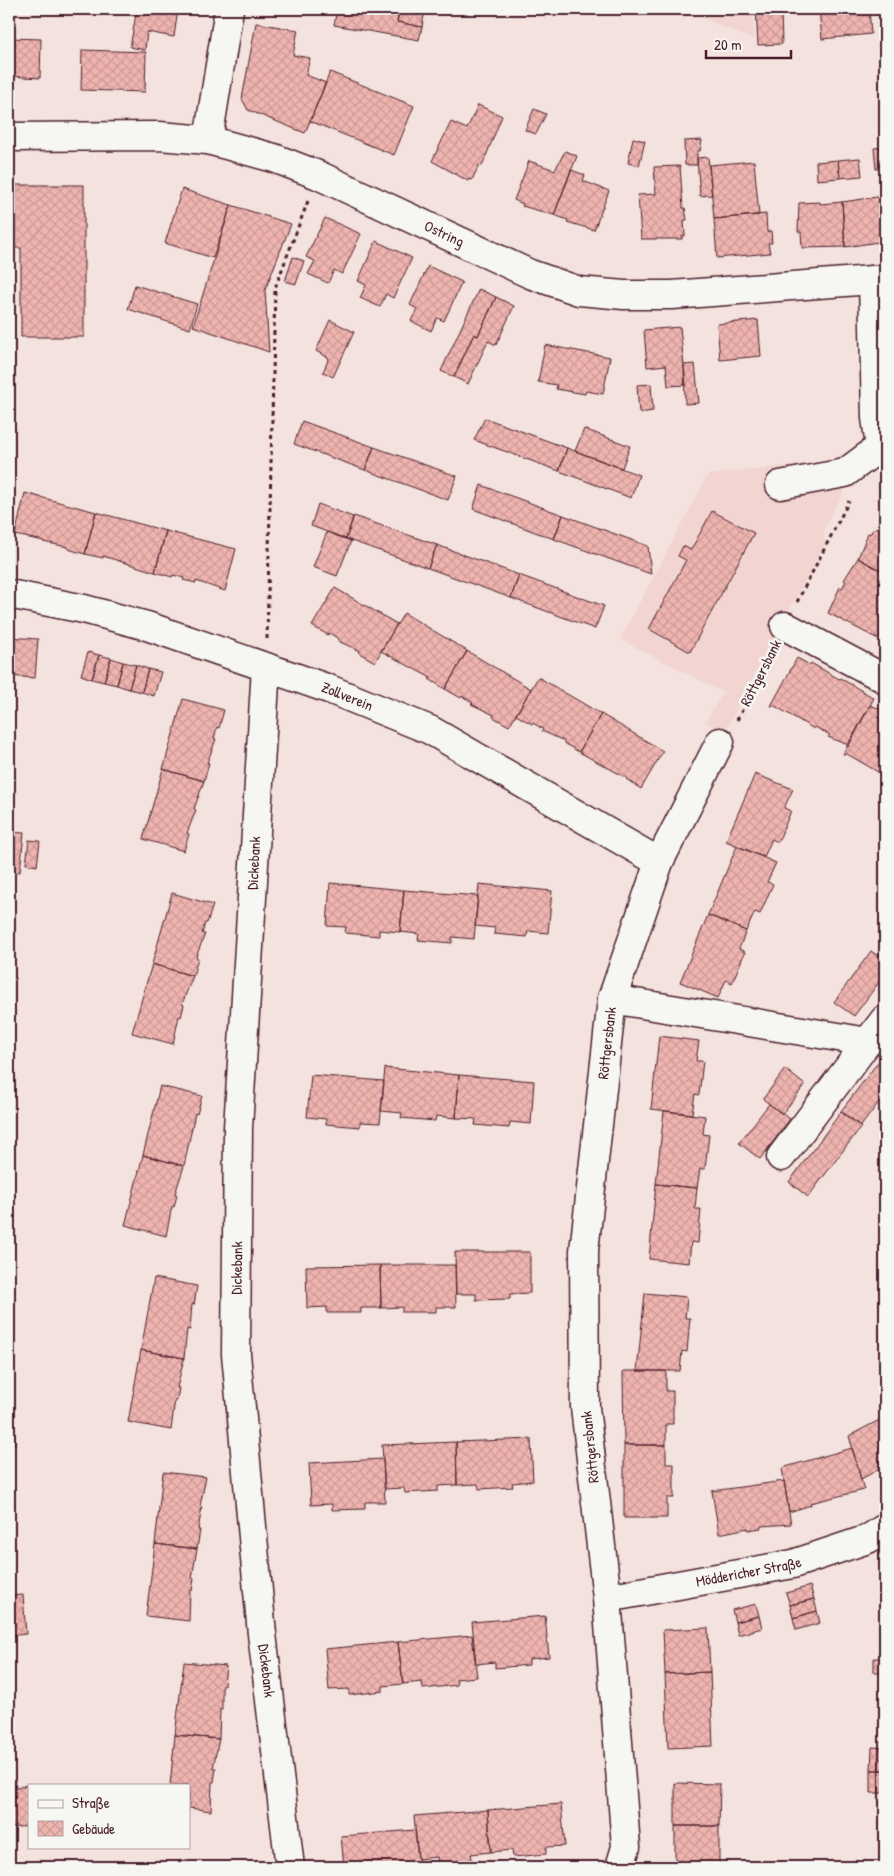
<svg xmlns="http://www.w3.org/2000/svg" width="894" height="1876" font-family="'Patrick Hand',sans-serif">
  <defs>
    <pattern id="building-cross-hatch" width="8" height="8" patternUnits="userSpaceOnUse" patternTransform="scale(1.25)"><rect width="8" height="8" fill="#efb4af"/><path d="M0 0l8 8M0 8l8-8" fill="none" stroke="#ce9a97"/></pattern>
  </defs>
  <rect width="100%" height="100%" fill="#f4e2de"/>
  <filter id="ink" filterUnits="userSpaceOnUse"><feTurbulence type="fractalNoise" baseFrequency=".02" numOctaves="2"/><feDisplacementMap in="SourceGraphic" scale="10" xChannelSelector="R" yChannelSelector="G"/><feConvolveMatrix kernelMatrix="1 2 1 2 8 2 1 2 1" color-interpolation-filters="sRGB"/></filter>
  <g filter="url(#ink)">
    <path fill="#f2d4d0" d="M 683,9 L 752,9 L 754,40 Z
      M 842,460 L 848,483 L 824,529 L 825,543 L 724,733 L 706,722 L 723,692 L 620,639 L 708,475 Z"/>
    <path fill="url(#building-cross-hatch)" stroke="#4a1f2b" d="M 137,9 L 178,9 L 174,37 L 147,32 L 145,50 L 130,47 Z
      M 337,9 L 378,9 L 399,12 L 397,22 L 422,27 L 419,40 L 334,25 Z
      M 399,9 L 425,9 L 422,27 L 397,22 Z
      M 756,9 L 781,9 L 782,44 L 758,45 Z
      M 819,9 L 869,9 L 871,34 L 822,39 Z
      M 256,23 L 298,30 L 293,55 L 310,58 L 306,75 L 326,83 L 305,133 L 248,110 L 242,99 Z
      M 9,38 L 41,39 L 40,78 L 9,76 Z
      M 82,50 L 146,52 L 145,92 L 81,90 Z
      M 330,72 L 414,106 L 394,155 L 310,121 Z
      M 478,105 L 502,116 L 482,166 L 479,165 L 472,180 L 469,179 L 468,181 L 432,161 L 451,122 L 467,129 Z
      M 534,109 L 546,114 L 536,134 L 525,130 Z
      M 633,138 L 645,141 L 639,166 L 628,163 Z
      M 702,140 L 700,151 L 697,151 L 697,165 L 685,165 L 684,141 Z
      M 885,147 L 885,169 L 876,169 L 874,148 Z
      M 565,151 L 577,156 L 554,215 L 522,206 L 523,204 L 514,200 L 529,161 L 555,170 Z
      M 708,157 L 712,195 L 700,196 L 697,158 Z
      M 860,158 L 862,176 L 840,178 L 838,160 Z
      M 838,160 L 840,178 L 817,180 L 816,162 Z
      M 754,161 L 759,215 L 714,219 L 709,165 Z
      M 680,166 L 683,208 L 685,208 L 687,220 L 684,220 L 685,236 L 682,236 L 682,239 L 641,239 L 638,195 L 656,194 L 654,167 Z
      M 571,170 L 585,175 L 583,181 L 609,191 L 594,230 L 567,222 L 568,220 L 554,215 Z
      M 9,185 L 84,185 L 84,337 L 21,337 L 21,248 L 9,248 Z
      M 182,189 L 231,205 L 213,258 L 165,243 Z
      M 884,196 L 885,241 L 845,247 L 842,202 Z
      M 820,202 L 820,204 L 842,202 L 845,247 L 802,248 L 801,232 L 798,232 L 799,203 Z
      M 231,205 L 291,224 L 265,290 L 269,352 L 193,326 Z
      M 766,214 L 767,232 L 771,231 L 772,243 L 768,243 L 770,253 L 717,258 L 714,219 Z
      M 325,218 L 361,234 L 342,274 L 334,270 L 328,283 L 308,274 L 315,261 L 306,257 Z
      M 376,241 L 412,258 L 393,298 L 386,294 L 380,307 L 360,298 L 366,285 L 358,281 Z
      M 293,257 L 304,261 L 296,284 L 285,281 Z
      M 428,266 L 462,282 L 444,321 L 437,318 L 431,331 L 411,321 L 417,309 L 410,305 Z
      M 135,285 L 197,304 L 190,329 L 128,309 Z
      M 479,289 L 496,297 L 478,336 L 474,334 L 454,377 L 441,371 Z
      M 496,297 L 514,306 L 496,345 L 488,341 L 468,384 L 454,377 L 474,334 L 478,336 Z
      M 330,320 L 354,332 L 333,377 L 323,372 L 329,358 L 316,351 Z
      M 758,320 L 761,356 L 720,360 L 717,324 Z
      M 680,327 L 686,385 L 668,386 L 666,365 L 647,367 L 644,330 Z
      M 545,345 L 610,357 L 603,394 L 586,391 L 585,394 L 556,389 L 557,385 L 538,382 Z
      M 695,364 L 699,403 L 685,404 L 684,365 Z
      M 651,384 L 653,411 L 639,413 L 637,385 Z
      M 485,418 L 567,448 L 559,471 L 474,440 Z
      M 302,421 L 374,447 L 365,470 L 294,444 Z
      M 584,429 L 630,446 L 622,468 L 575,451 Z
      M 374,447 L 457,476 L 448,500 L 365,470 Z
      M 567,448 L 639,475 L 631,498 L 559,471 Z
      M 481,485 L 563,515 L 554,539 L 473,509 Z
      M 25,493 L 96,512 L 85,554 L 68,549 L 68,547 L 43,542 L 44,541 L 15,535 Z
      M 318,504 L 353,517 L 346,539 L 311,526 Z
      M 712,511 L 754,533 L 690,652 L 649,629 L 686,560 L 678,556 L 683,546 L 691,550 Z
      M 96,512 L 166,531 L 155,572 L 103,556 L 103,558 L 85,554 Z
      M 563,515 L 648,546 L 651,574 L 554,539 Z
      M 354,516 L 437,545 L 428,568 L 346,539 Z
      M 885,525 L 885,573 L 858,558 L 868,533 L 870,534 L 873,529 Z
      M 166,531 L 236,549 L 225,591 L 196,581 L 196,583 L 183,580 L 184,578 L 173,575 L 172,577 L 155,572 Z
      M 327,532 L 351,541 L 337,576 L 313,567 Z
      M 437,545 L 519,575 L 511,598 L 428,568 Z
      M 858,558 L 885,573 L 885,629 L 884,628 L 878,639 L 828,613 L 840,587 L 842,588 L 846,581 L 844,580 Z
      M 519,575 L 604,606 L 595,629 L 511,598 Z
      M 335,588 L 397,624 L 375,662 L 359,653 L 360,651 L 338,641 L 339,639 L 329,633 L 328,635 L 312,626 Z
      M 404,613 L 467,651 L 445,689 L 429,679 L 431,678 L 381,651 Z
      M 9,637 L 38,639 L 35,678 L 9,676 Z
      M 467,651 L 531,689 L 509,726 L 493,717 L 494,715 L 471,704 L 473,703 L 462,696 L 461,698 L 445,689 Z
      M 88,652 L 99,655 L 92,679 L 81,675 Z
      M 99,655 L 111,658 L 104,682 L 92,679 Z
      M 111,658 L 123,662 L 117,685 L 104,682 Z
      M 797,658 L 810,665 L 811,663 L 839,679 L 840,678 L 874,698 L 848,747 L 846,744 L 828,737 L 830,735 L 815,727 L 814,729 L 775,706 L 771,706 Z
      M 123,662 L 136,665 L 129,689 L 117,685 Z
      M 136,665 L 148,669 L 142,692 L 129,689 Z
      M 148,669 L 161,672 L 154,696 L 142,692 Z
      M 538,677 L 601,714 L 579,752 L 564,743 L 564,741 L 542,731 L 543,729 L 533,723 L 532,724 L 516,715 Z
      M 183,699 L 224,710 L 219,728 L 217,727 L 214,739 L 216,739 L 207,763 L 209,763 L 204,781 L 163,769 Z
      M 870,705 L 885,711 L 885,776 L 847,754 L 843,754 Z
      M 601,714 L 663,751 L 641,789 L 626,779 L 627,778 L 579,752 Z
      M 163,769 L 204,781 L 194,809 L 196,810 L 187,833 L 189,834 L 184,851 L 143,839 Z
      M 755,774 L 793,789 L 784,808 L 791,811 L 778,842 L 772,839 L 764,857 L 726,841 Z
      M 9,832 L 24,833 L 20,872 L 9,871 Z
      M 29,840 L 40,841 L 37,866 L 26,864 Z
      M 737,846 L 776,863 L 767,882 L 773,884 L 760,914 L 755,912 L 746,931 L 708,915 Z
      M 330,883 L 404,890 L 400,932 L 379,930 L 379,936 L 345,933 L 346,927 L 327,926 Z
      M 479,884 L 552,891 L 548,933 L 528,931 L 527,937 L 494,934 L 495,928 L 475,926 Z
      M 404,890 L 478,896 L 474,939 L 452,937 L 452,943 L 418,940 L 419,934 L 400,932 Z
      M 172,893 L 213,905 L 207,923 L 205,923 L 202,934 L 205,934 L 196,957 L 198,958 L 193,976 L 152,964 Z
      M 708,915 L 746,931 L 739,949 L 745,952 L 732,983 L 726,980 L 718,998 L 680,982 Z
      M 885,946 L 885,961 L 878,956 Z
      M 871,951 L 885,961 L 885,974 L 854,1016 L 834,1002 Z
      M 152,964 L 193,976 L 182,1004 L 184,1005 L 181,1017 L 179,1016 L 173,1044 L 132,1033 Z
      M 9,1023 L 11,1023 L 9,1062 Z
      M 659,1036 L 699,1041 L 696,1061 L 703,1061 L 699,1095 L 695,1094 L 692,1114 L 651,1109 Z
      M 885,1053 L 885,1094 L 861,1126 L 841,1111 Z
      M 385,1068 L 459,1075 L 456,1118 L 436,1116 L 435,1121 L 401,1118 L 402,1113 L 381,1111 Z
      M 785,1069 L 805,1085 L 782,1114 L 763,1099 Z
      M 311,1075 L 384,1081 L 380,1123 L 360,1122 L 360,1127 L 326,1124 L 326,1119 L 307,1117 Z
      M 459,1075 L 534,1081 L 531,1124 L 510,1122 L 509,1128 L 475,1125 L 476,1119 L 456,1118 Z
      M 160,1086 L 202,1096 L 197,1114 L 195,1113 L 184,1166 L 143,1155 Z
      M 769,1104 L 790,1119 L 760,1159 L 739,1143 Z
      M 664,1111 L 705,1116 L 703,1134 L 709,1135 L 705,1169 L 700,1169 L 697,1188 L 656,1184 Z
      M 841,1112 L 861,1127 L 808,1197 L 789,1182 Z
      M 143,1155 L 184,1166 L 175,1194 L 177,1195 L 174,1207 L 172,1206 L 166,1236 L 125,1225 Z
      M 656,1184 L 697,1188 L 695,1209 L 701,1209 L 698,1243 L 691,1242 L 689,1263 L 649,1259 Z
      M 455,1252 L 530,1252 L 530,1293 L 510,1294 L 510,1299 L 476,1300 L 476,1294 L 456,1294 Z
      M 380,1265 L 455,1265 L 456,1307 L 436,1307 L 436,1312 L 402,1312 L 402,1307 L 381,1308 Z
      M 380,1265 L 381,1308 L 361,1308 L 361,1313 L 327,1313 L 327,1307 L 307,1308 L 306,1266 Z
      M 154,1278 L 197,1286 L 194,1305 L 192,1304 L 190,1330 L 187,1329 L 184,1358 L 141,1350 Z
      M 645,1293 L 687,1297 L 685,1318 L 690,1318 L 687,1352 L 682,1351 L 680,1371 L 637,1371 Z
      M 141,1350 L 184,1358 L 177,1388 L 179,1388 L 177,1400 L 175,1399 L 171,1430 L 128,1422 Z
      M 623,1371 L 666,1371 L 666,1391 L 673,1391 L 673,1424 L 666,1424 L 666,1445 L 624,1445 Z
      M 9,1405 L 13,1405 L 15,1445 L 9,1445 Z
      M 885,1417 L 885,1466 L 861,1479 L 849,1436 Z
      M 531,1439 L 533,1481 L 512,1483 L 513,1487 L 479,1489 L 478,1484 L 457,1485 L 456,1442 Z
      M 456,1442 L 457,1485 L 438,1486 L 438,1491 L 405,1493 L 404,1488 L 385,1489 L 382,1445 Z
      M 624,1445 L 666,1445 L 666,1464 L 674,1464 L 674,1498 L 667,1498 L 667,1518 L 624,1518 Z
      M 852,1448 L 864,1490 L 810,1503 L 811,1505 L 789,1512 L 782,1468 Z
      M 383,1459 L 385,1502 L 365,1502 L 365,1509 L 332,1510 L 332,1504 L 311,1505 L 309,1463 Z
      M 163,1472 L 206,1477 L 200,1506 L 202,1507 L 198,1530 L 200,1530 L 197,1549 L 155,1544 Z
      M 784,1481 L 791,1524 L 761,1526 L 761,1528 L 748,1530 L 748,1528 L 719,1534 L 712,1491 Z
      M 155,1544 L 197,1549 L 192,1578 L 194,1578 L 192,1591 L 190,1591 L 189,1621 L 146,1616 Z
      M 810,1586 L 814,1599 L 790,1605 L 786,1593 Z
      M 23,1595 L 26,1634 L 9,1636 L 9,1596 Z
      M 814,1599 L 817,1611 L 793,1618 L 790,1605 Z
      M 756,1604 L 759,1616 L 735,1622 L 732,1610 Z
      M 817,1611 L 820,1623 L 796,1630 L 793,1618 Z
      M 545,1616 L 549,1657 L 529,1659 L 529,1665 L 495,1668 L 495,1662 L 476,1664 L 472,1622 Z
      M 759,1616 L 762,1628 L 738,1635 L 735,1622 Z
      M 708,1628 L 710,1672 L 665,1674 L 663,1630 Z
      M 472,1635 L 477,1677 L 456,1679 L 457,1685 L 423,1689 L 422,1682 L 403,1684 L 398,1642 Z
      M 398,1642 L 403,1684 L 383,1686 L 383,1691 L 349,1695 L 349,1689 L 329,1690 L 325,1649 Z
      M 874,1658 L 885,1658 L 885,1673 L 874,1673 Z
      M 184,1662 L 226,1666 L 224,1685 L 222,1685 L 222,1709 L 220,1709 L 219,1739 L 175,1735 Z
      M 710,1672 L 713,1746 L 668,1748 L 665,1674 Z
      M 175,1735 L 219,1739 L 213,1768 L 216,1768 L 214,1782 L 212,1782 L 211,1811 L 189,1808 L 189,1785 L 170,1785 Z
      M 872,1747 L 885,1748 L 885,1770 L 871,1770 Z
      M 871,1770 L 885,1770 L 885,1793 L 871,1793 Z
      M 675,1783 L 720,1784 L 719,1826 L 675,1826 Z
      M 29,1785 L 29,1826 L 9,1828 L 9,1788 Z
      M 561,1804 L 565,1846 L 546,1847 L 546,1854 L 513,1857 L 512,1850 L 491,1852 L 488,1810 Z
      M 488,1810 L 491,1852 L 471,1854 L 472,1860 L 438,1864 L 437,1857 L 418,1859 L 414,1816 Z
      M 675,1826 L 719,1826 L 719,1867 L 675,1867 Z
      M 415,1830 L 419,1867 L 344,1867 L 341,1836 Z"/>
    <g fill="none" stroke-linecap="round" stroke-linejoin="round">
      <g stroke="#4a1f2b" stroke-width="31">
        <g id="minor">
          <path id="s1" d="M 9,137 L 159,136 L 208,140 L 274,158 L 318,175 L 530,274 L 579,291 L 624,295 L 672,295 L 885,279"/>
          <path d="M 208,140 L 229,9"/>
          <path d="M 780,485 L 845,473 L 880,447 L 876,418 L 873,280"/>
          <path id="s2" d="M 9,594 L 84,609 L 147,626 L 329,689 L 430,730 L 659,862"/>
          <path d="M 785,626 L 885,679"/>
          <path id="s3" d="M 266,667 L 238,1128 L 236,1354 L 262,1634 L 290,1867"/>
          <path d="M 612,999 L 868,1042"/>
          <path d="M 781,1157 L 885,1019"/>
          <path id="s4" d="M 607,1598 L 793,1564 L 868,1539 L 885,1528"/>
          <path id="s5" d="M 620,1867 L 626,1847 L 607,1598 L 585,1407 L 584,1251 L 612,999 L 659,862 L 720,742"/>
        </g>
      </g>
      <path stroke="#4a1f2b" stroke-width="3" stroke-dasharray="4 4" stroke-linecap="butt" d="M 797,602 L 849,501
        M 267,639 L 275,288 L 308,201
        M 737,720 L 773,650"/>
      <use href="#minor" stroke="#f6f6f2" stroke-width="28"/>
    </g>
  </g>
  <g text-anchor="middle" stroke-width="5" stroke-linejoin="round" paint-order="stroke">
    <g font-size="15" fill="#4a1f2b" stroke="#f6f6f2">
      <text dy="5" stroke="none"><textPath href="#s1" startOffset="454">Ostring</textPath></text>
      <text transform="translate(761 673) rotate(-63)" y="5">Röttgersbank</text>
      <text dy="5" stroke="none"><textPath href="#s2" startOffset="354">Zollverein</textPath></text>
      <text transform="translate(254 863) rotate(-87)" y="5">Dickebank</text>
      <text dy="5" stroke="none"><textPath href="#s5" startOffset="828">Röttgersbank</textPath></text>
      <text transform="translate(237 1268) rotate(-89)" y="5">Dickebank</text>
      <text transform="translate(590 1447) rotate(-96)" y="5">Röttgersbank</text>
      <text dy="5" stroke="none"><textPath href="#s4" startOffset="144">Möddericher Straße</textPath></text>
      <text dy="5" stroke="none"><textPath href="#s3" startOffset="1006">Dickebank</textPath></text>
    </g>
  </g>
  <rect width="894" height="1876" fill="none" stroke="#f6f6f2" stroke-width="30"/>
  <rect x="15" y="15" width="864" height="1846" fill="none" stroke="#4a1f2b" stroke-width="2" filter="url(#ink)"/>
  <rect x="28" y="1784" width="162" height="65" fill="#f6f6f2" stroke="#b1a0a2"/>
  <rect x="38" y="1800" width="25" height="8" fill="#f6f6f2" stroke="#b1a0a2"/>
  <text x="72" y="1808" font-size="15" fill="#4a1f2b">Straße</text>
  <rect x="38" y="1821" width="25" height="15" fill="url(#building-cross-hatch)" stroke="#b1a0a2"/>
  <text x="72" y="1834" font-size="15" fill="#4a1f2b">Gebäude</text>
  <path d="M706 50v8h85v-8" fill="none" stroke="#4a1f2b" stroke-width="2.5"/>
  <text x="714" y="50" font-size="15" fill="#4a1f2b" stroke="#f6f6f2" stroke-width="4" paint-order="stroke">20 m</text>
</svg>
